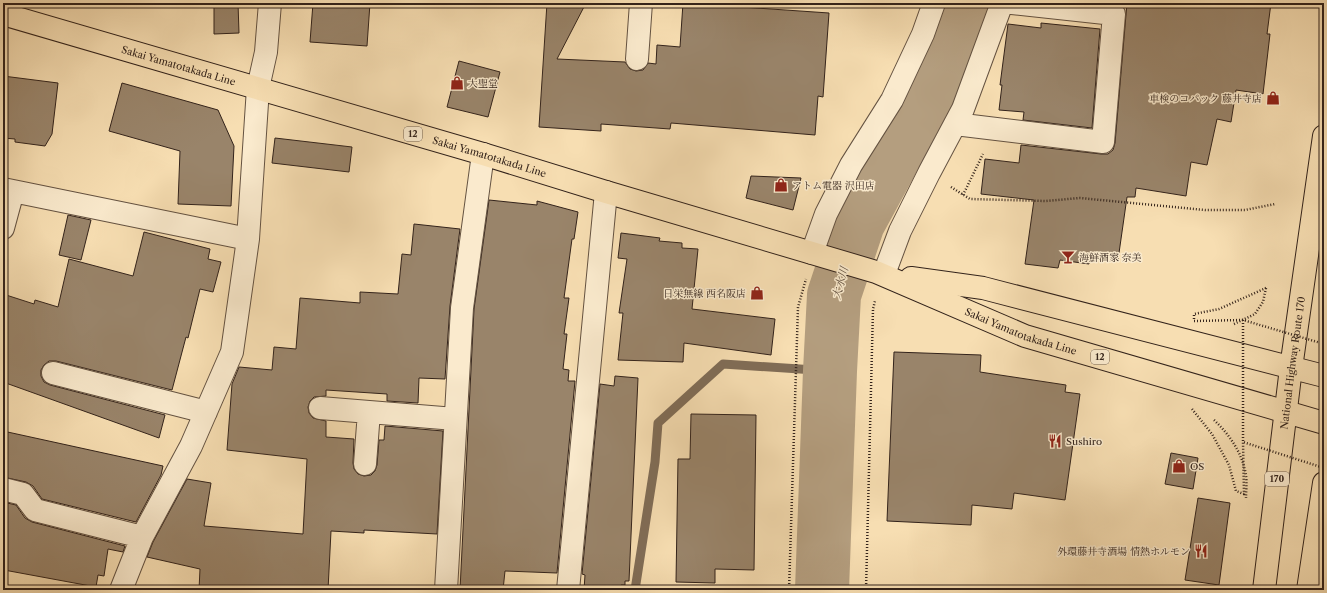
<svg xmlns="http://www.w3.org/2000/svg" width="1327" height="593" font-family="'Libre Caslon Text','Noto Serif JP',serif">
  <rect width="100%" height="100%" fill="#f7deb2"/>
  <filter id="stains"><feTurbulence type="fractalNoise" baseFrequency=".005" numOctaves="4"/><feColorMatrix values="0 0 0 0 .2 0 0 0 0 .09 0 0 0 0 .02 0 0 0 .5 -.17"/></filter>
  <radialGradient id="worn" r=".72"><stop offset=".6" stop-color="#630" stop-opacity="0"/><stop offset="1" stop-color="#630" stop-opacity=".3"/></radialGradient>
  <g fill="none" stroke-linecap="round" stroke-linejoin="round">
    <path stroke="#806d57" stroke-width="9" d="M 635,590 L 655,462 L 658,423 L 723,364 L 830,371"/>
    <path stroke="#b49e7f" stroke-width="54" d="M 822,590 L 830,371 L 834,295 L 858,223 L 931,89 L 957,27 L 964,3"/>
  </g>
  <path fill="#99846a" stroke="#33231b" d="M 214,3 L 238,3 L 239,33 L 214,34 Z
    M 313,3 L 370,3 L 367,46 L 310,42 Z
    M 547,3 L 586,3 L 557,59 L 625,62 L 630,69 L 636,71 L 643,70 L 648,63 L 656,64 L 657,45 L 680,47 L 683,3 L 829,13 L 823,97 L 818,96 L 815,135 L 671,123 L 670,129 L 601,124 L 601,131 L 539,127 Z
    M 1127,3 L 1271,3 L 1267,34 L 1270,34 L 1263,94 L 1236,90 L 1231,122 L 1217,119 L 1207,165 L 1191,162 L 1186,196 L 1136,188 L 1135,197 L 1127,197 L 1118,260 L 1090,256 L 1089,264 L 1060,260 L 1058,268 L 1025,264 L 1034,200 L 981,194 L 985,159 L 1019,163 L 1021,145 L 1101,154 L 1108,154 L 1113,150 L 1115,143 Z
    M 1041,23 L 1100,29 L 1092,128 L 1023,120 L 1024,112 L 999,110 L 1002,85 L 1000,85 L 1008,24 L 1041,28 Z
    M 459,61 L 500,72 L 488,117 L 447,107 Z
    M 3,76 L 58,83 L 52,134 L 45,146 L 15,142 L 15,139 L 3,138 Z
    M 122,83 L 218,110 L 234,146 L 231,206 L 178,204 L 180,151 L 109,131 Z
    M 275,138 L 352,147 L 349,172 L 272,163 Z
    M 751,176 L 801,178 L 793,210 L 746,198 Z
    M 489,200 L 537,205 L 537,201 L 578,212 L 574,239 L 572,239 L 564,298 L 569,298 L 564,334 L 567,334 L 563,369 L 569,370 L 568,381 L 575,381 L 557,573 L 505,571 L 503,590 L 460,590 L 474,309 Z
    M 68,215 L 91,220 L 81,260 L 59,255 Z
    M 414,224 L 460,229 L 450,306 L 445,379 L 419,378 L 418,403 L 387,401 L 387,394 L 326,390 L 326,396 L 314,397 L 310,401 L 308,407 L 309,413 L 313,418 L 326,421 L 326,437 L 354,439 L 353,463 L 354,469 L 358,474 L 364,476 L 371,475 L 375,471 L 377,465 L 379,440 L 384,440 L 385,426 L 443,431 L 437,534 L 364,530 L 364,533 L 331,531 L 328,590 L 199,590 L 200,569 L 147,557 L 153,542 L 187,479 L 211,483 L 204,526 L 303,534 L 307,459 L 227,450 L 232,384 L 239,367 L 272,370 L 274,347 L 296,349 L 300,298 L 360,303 L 360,292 L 398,294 L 402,254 L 411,255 Z
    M 144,232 L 210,249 L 208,259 L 221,262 L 213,292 L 200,289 L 188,338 L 186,337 L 172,390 L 56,361 L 49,361 L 44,365 L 41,370 L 41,376 L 44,382 L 50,385 L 165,415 L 159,438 L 3,382 L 3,294 L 34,304 L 35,300 L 58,307 L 69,259 L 133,276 Z
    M 621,233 L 660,238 L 659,241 L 682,243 L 682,248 L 698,249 L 692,309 L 775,319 L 771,355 L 684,343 L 683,362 L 618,360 L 623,313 L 619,313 L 627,259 L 618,258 Z
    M 894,352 L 981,355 L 980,372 L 1066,385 L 1065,392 L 1080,394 L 1065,500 L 1014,493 L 1012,509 L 972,505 L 971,525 L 887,521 Z
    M 615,376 L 638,378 L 629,581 L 625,581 L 625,585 L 621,585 L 621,590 L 584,590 L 585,575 L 582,574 L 600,384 L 614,386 Z
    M 691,414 L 756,415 L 754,570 L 715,569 L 715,583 L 676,582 L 678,459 L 690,459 Z
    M 3,431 L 163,466 L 161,475 L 136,522 L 42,499 L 33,486 L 26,482 L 3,477 Z
    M 1171,453 L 1198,458 L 1193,489 L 1165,484 Z
    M 1198,498 L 1230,503 L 1219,585 L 1185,580 Z
    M 3,502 L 16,505 L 25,518 L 32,522 L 125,546 L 123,552 L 108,549 L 104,576 L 98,575 L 96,587 L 4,570 Z"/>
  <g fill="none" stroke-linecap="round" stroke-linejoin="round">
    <g stroke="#645241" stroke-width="24">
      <path id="minor" d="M 637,59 L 641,3
        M 955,124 L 1103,142 L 1114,14 L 1012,3
        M 3,189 L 248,239
        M 3,228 L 13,191
        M 812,253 L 826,214 L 851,165 L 892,100 L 923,34 L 934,3
        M 884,274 L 900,231 L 929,173 L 963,109 L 1002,3
        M 53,373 L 206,412
        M 320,408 L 455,419
        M 365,464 L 369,412
        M 3,489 L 23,494 L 35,510 L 142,537
        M 121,590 L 142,537 L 191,446 L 232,352 L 248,239 L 258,88 L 266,52 L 270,3
        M 446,590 L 462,308 L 483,154
        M 568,590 L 606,192"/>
    </g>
    <g stroke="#33231b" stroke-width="24">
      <g id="major">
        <path id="s1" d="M 3,14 L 483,154 L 606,192 L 876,272 L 1025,336 L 1324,423"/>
        <path d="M 911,278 L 983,288 L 1324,376"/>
      </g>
    </g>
    <g stroke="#33231b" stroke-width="24">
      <g id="highway">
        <path id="s2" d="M 1264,590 L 1291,368 L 1324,136"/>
        <path d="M 1308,590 L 1324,483"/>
      </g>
    </g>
    <path stroke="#33231b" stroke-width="2.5" stroke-dasharray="1 2" stroke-linecap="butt" d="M 951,187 L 970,199 L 1046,201 L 1080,198 L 1205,210 L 1245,210 L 1275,204
      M 963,195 L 983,154
      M 1234,324 L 1255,314 L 1263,302 L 1266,288
      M 1214,420 C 1230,435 1243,454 1246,476 C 1247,483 1246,491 1246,498
      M 789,590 L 798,307 L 806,279
      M 866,590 L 873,309 L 875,301"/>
    <use href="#minor" stroke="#faeacd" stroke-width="22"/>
    <use href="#major" stroke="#f7deb2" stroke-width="22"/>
    <use href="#highway" stroke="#f7deb2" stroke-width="22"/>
    <path stroke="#33231b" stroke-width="2.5" stroke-dasharray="1 2" stroke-linecap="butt" d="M 1266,288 L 1219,309 L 1194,314 L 1194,321 L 1243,320 L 1324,344
      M 1243,320 L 1243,442 L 1324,468
      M 1192,409 L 1212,434 L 1229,465 L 1236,491 L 1244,494 L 1243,442"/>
  </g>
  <defs>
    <g id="shop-bare" transform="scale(1.08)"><path d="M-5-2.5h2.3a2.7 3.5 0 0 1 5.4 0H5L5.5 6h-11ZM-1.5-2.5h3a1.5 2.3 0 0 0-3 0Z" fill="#8f2418" stroke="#faeacd" stroke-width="2.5" paint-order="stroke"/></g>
    <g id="bar-bare" transform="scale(1.08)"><path d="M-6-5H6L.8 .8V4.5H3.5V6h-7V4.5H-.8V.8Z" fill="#8f2418" stroke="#faeacd" stroke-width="2.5" paint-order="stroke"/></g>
    <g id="restaurant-bare" transform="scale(1.08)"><path d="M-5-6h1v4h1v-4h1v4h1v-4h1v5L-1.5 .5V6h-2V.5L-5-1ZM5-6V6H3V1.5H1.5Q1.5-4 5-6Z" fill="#8f2418" stroke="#faeacd" stroke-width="2.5" paint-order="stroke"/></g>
  </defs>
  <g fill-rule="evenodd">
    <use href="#shop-bare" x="457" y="83"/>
    <use href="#shop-bare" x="1273" y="98"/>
    <use href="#shop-bare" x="781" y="185"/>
    <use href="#bar-bare" x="1068" y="257"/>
    <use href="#shop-bare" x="757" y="293"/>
    <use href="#restaurant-bare" x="1055" y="441"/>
    <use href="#shop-bare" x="1179" y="466"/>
    <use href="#restaurant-bare" x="1201" y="551"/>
  </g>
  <g text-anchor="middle" stroke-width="3" stroke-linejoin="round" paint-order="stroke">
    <g fill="#faeacd" stroke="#6f5f50" stroke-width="1">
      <rect x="404" y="127" width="18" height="14" rx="3"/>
      <rect x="1091" y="350" width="18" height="14" rx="3"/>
      <rect x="1265" y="472" width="24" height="14" rx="3"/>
    </g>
    <g font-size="9" font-weight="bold" fill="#33231b">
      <text x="413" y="137">12</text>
      <text x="1100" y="360">12</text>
      <text x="1277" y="482">170</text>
    </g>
    <g font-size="10" fill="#33231b" stroke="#faeacd">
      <text dy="4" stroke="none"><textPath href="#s1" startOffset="183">Sakai Yamatotakada Line</textPath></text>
      <text dy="4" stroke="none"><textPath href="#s1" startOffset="507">Sakai Yamatotakada Line</textPath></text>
      <text dy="4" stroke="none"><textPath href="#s1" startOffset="1067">Sakai Yamatotakada Line</textPath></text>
      <text dy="4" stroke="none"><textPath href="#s2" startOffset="229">National Highway Route 170</textPath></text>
    </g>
    <g font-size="10" fill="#33231b" stroke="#faeacd" text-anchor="start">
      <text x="468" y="87">大聖堂</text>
      <text x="1262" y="102" text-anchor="end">車検のコパック 藤井寺店</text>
      <text x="792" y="189">アトム電器 沢田店</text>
      <text x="1079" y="261">海鮮酒家 奈美</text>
      <text x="746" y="297" text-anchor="end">日栄無線 西名阪店</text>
      <text x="1066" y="445">Sushiro</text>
      <text x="1190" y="470">OS</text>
      <text x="1190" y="555" text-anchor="end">外環藤井寺酒場 情熱ホルモン</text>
    </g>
    <g font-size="11" font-style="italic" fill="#604e3e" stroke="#faeacd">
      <text transform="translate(840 283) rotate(-75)" y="4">大水川</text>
    </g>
  </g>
  <rect width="1327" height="593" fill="none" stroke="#f7deb2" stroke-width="16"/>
  <rect x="4" y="4" width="1319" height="585" fill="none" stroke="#33231b" stroke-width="2"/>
  <rect x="8" y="8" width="1311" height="577" fill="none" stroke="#33231b"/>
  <rect width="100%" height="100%" filter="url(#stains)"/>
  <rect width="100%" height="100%" fill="url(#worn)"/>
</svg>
